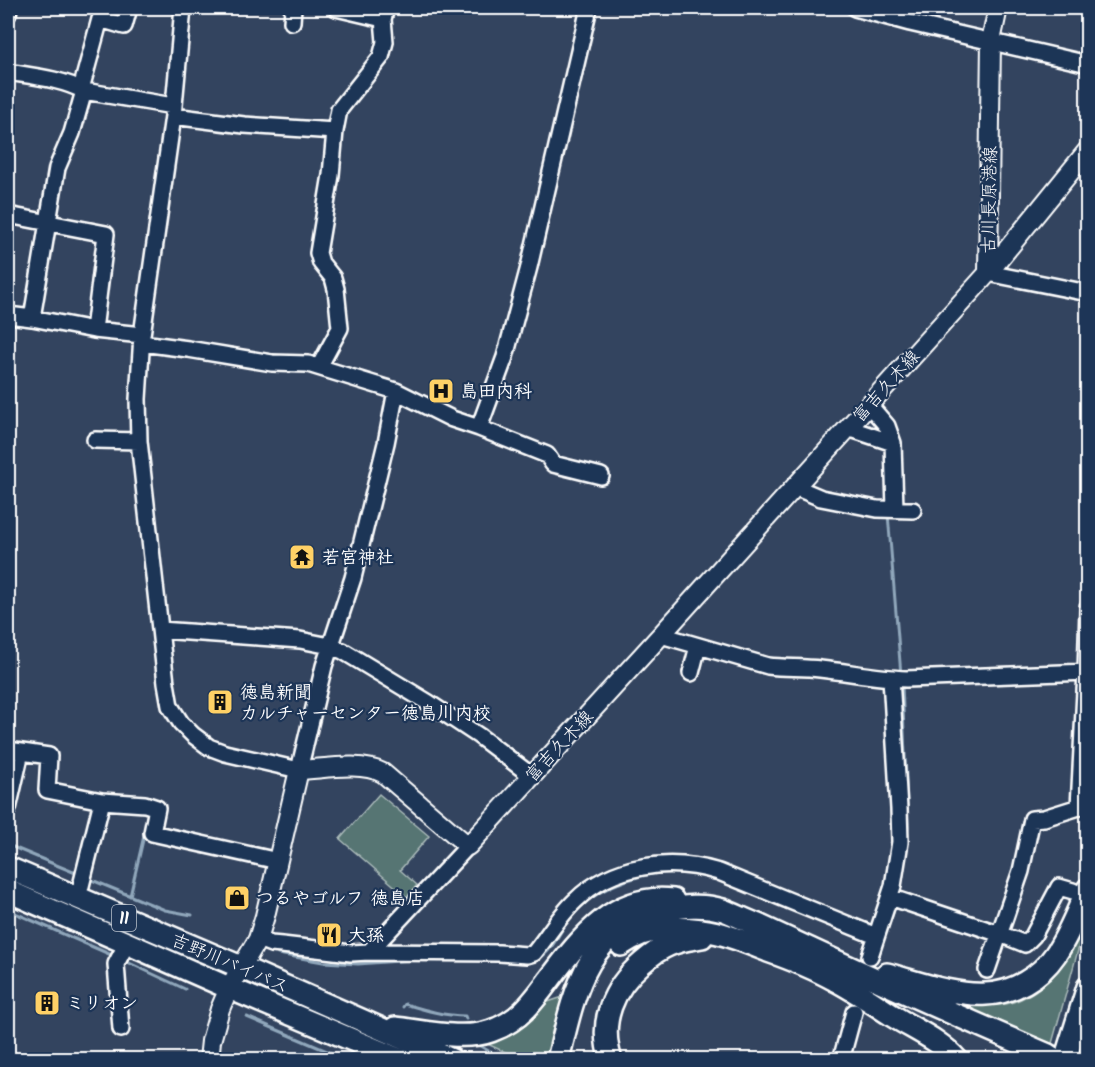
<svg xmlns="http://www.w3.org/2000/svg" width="1095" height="1067" font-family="Kalam,'Klee One',sans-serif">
  <rect width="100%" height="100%" fill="#33445f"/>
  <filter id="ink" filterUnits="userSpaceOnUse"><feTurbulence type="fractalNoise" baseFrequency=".0167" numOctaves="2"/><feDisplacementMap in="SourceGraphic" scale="12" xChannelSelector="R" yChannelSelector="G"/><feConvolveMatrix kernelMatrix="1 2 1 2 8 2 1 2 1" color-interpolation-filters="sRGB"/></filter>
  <g filter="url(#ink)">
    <path fill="#567473" stroke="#aabab9" stroke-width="1.5" d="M 379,794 L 429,836 L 400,870 L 417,885 L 407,897 L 340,839 Z
      M 1087,918 L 1051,1047 L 957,1006 L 959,1002 C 973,1004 986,1006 1000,1005 C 1021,1003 1050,984 1061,966 C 1071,951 1079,934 1087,918 Z
      M 566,996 L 549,1059 L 521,1059 L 485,1043 L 510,1034 L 526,1025 L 545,1003 Z"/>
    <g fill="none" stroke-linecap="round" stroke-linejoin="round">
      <path stroke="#90a7bb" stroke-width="3" d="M 888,514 L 901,675
        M 902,684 L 908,826 L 907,837
        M 8,845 L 78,874
        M 711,877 L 856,936
        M 87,878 L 165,910 L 192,915
        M 130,896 L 146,827
        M 899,896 L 902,876
        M 8,910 L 116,957
        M 879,945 L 881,946 L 896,905
        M 278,954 L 323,962 L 358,964 L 413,960
        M 125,961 L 185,989
        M 530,961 C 551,959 558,932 570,918 C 595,888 631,875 669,872
        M 403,1007 L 405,1004 C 425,1010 445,1016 465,1016 L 466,1019
        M 247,1017 L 348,1060
        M 475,1043 L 504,1060"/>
      <g stroke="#fff" stroke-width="20">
        <path id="minor" d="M 183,8 L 173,116 L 142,335 L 138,399 L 139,441 L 166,683 L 170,706 L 181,723 L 193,735 L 209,747 L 225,753 L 299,770 L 324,666 L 353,578 L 386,443 L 396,391
          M 336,8 L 383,19
          M 855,8 L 910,23 L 1088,64
          M 8,14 L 9,8
          M 292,22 L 293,8
          M 8,72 C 31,76 63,79 84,91 L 72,133 L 57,168 L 32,318
          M 81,89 L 100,19 L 124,26 L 129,8
          M 84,91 L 173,106
          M 173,116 L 244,125 L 335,131 L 339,110 L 381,57 L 385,42 L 383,19 L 386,8
          M 8,215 L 106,234 L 94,330
          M 988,273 L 1088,293
          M 8,315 L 32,318 L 94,330 L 142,335
          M 142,343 L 188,349 L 272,363 L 308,364 L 396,391 L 452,419 L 479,428 L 505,357 L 529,267 L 589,8
          M 319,367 L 340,328 L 336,289 L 333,278 L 321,263 L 318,253 L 331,175 L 335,131
          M 869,405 L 887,426 L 893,443
          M 479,428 L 547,455 L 553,464 L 601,476
          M 848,428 L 893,443 L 895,509
          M 95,440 L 139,441
          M 795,487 L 821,498 L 877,509 L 913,510
          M 160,630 L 300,640 L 330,646 L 343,651 L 429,703 L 479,736 L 532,776
          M 661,635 L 768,666 C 785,668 803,667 820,669 C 849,672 877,678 906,679 L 1088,672
          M 691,673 L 698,646
          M 8,750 L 49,756 L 47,790 L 102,801 L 145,804 L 157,808 L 152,833 L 278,861
          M 8,809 L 21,752
          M 890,897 L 1000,934 L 1025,944 L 1033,936 L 1059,887 L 1073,891
          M 78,898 L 102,801
          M 258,939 L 271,944 L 282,945 L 351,953 L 369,952 L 499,953 L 527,955 L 534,953 C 548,936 559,916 575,901 C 612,864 670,857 719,872 L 876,936
          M 369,952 L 468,846
          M 870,956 L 893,886 L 900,842 L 899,809 L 891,678
          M 987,970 L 1021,871 L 1032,819 L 1044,818 L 1079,807 L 1086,672 L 1088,607
          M 121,1029 L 116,964 L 127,943
          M 841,1060 L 854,1012"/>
      </g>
      <g stroke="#fff" stroke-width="22">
        <path id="major" d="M 988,273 L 991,41 L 998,8
          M 209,1060 L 211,1041 L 220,1009 L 229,988 L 258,939 L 265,916 L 299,770 C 324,769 360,761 383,773 L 468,846 L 661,635 L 988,273 L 1088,150"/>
      </g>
      <g stroke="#fff" stroke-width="26">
        <path id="highway" d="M 8,868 L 241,967 L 452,1060
          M 8,891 L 229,988 L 400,1060
          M 621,945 C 635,935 649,930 667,929 C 708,926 731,936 768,951 C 791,959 814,968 835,980 C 855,990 874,1004 893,1016 C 915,1030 940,1040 957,1060
          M 887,974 C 917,982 954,996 986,994 C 1013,993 1040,977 1055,955 C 1069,935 1077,911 1088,889
          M 395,1028 C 424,1031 464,1041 491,1031 C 519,1021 532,1003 549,980 C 581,938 614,893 673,900
          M 558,1060 C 574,993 586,927 664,910 C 684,906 703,904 723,910 C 734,914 745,920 756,924 C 787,938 817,952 847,966 C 914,997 981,1026 1048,1055
          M 611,1060 C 598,1022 613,988 642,963 C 650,956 659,949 669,945 C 680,940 691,939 702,937
          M 1065,1060 L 1088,987"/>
      </g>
      <use href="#minor" stroke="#1d3557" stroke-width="15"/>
      <use href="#major" stroke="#1d3557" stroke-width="18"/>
      <use href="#highway" stroke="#1d3557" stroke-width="21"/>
    </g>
  </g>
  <defs>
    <g id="hospital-square" transform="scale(1.35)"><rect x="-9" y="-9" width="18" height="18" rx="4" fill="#ffd166" stroke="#1d3557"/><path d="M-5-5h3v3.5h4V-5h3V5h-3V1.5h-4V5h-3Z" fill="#111"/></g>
    <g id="temple-square" transform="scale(1.35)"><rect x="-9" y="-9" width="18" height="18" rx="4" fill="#ffd166" stroke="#1d3557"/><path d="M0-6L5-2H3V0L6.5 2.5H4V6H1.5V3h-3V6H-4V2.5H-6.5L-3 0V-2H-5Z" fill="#111"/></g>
    <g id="building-square" transform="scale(1.35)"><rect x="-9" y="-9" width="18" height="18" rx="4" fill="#ffd166" stroke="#1d3557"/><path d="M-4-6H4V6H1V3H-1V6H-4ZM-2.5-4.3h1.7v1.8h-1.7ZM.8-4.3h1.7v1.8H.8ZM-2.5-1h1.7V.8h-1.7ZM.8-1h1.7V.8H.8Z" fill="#111"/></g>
    <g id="shop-square" transform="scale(1.35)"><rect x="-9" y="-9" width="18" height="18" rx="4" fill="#ffd166" stroke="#1d3557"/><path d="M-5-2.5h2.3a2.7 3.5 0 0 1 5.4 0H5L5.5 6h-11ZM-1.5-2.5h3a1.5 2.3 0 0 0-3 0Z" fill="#111"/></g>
    <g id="restaurant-square" transform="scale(1.35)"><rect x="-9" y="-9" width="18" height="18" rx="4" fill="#ffd166" stroke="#1d3557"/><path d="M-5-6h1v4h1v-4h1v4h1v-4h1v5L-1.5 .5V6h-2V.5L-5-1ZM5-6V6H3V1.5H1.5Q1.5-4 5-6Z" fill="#111"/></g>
  </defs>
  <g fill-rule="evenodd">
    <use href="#hospital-square" x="441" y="391"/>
    <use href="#temple-square" x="302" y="557"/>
    <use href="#building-square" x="220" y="702"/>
    <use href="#shop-square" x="237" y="898"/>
    <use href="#restaurant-square" x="329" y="935"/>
    <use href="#building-square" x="47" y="1003"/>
  </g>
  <g text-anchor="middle" stroke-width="4.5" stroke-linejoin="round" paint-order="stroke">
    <rect fill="#1d3557" stroke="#bbc2cd" stroke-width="1.5" x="112" y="905" width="24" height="26" rx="4.5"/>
    <g font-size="16" font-weight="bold" fill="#fff">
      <text x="124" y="924">11</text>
    </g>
    <g font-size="18" fill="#fff" stroke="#1d3557">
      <text transform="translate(989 200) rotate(-89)" y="6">古川長原港線</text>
      <text transform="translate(886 386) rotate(-48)" y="6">富吉久木線</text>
      <text transform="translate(559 746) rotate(-47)" y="6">富吉久木線</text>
      <text transform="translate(230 963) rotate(23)" y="6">吉野川バイパス</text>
    </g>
    <g font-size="18" font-weight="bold" fill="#fff" stroke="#1d3557" text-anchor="start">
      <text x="460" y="397">島田内科</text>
      <text x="322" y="563">若宮神社</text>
      <text x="240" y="698">徳島新聞<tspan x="240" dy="21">カルチャーセンター徳島川内校</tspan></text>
      <text x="256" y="904">つるやゴルフ 徳島店</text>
      <text x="348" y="941">大孫</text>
      <text x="66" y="1009">ミリオン</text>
    </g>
  </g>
  <rect width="1095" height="1067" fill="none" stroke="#1d3557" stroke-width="30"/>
  <rect x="15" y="15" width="1065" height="1037" fill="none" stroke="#fff" stroke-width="2" filter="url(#ink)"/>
</svg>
